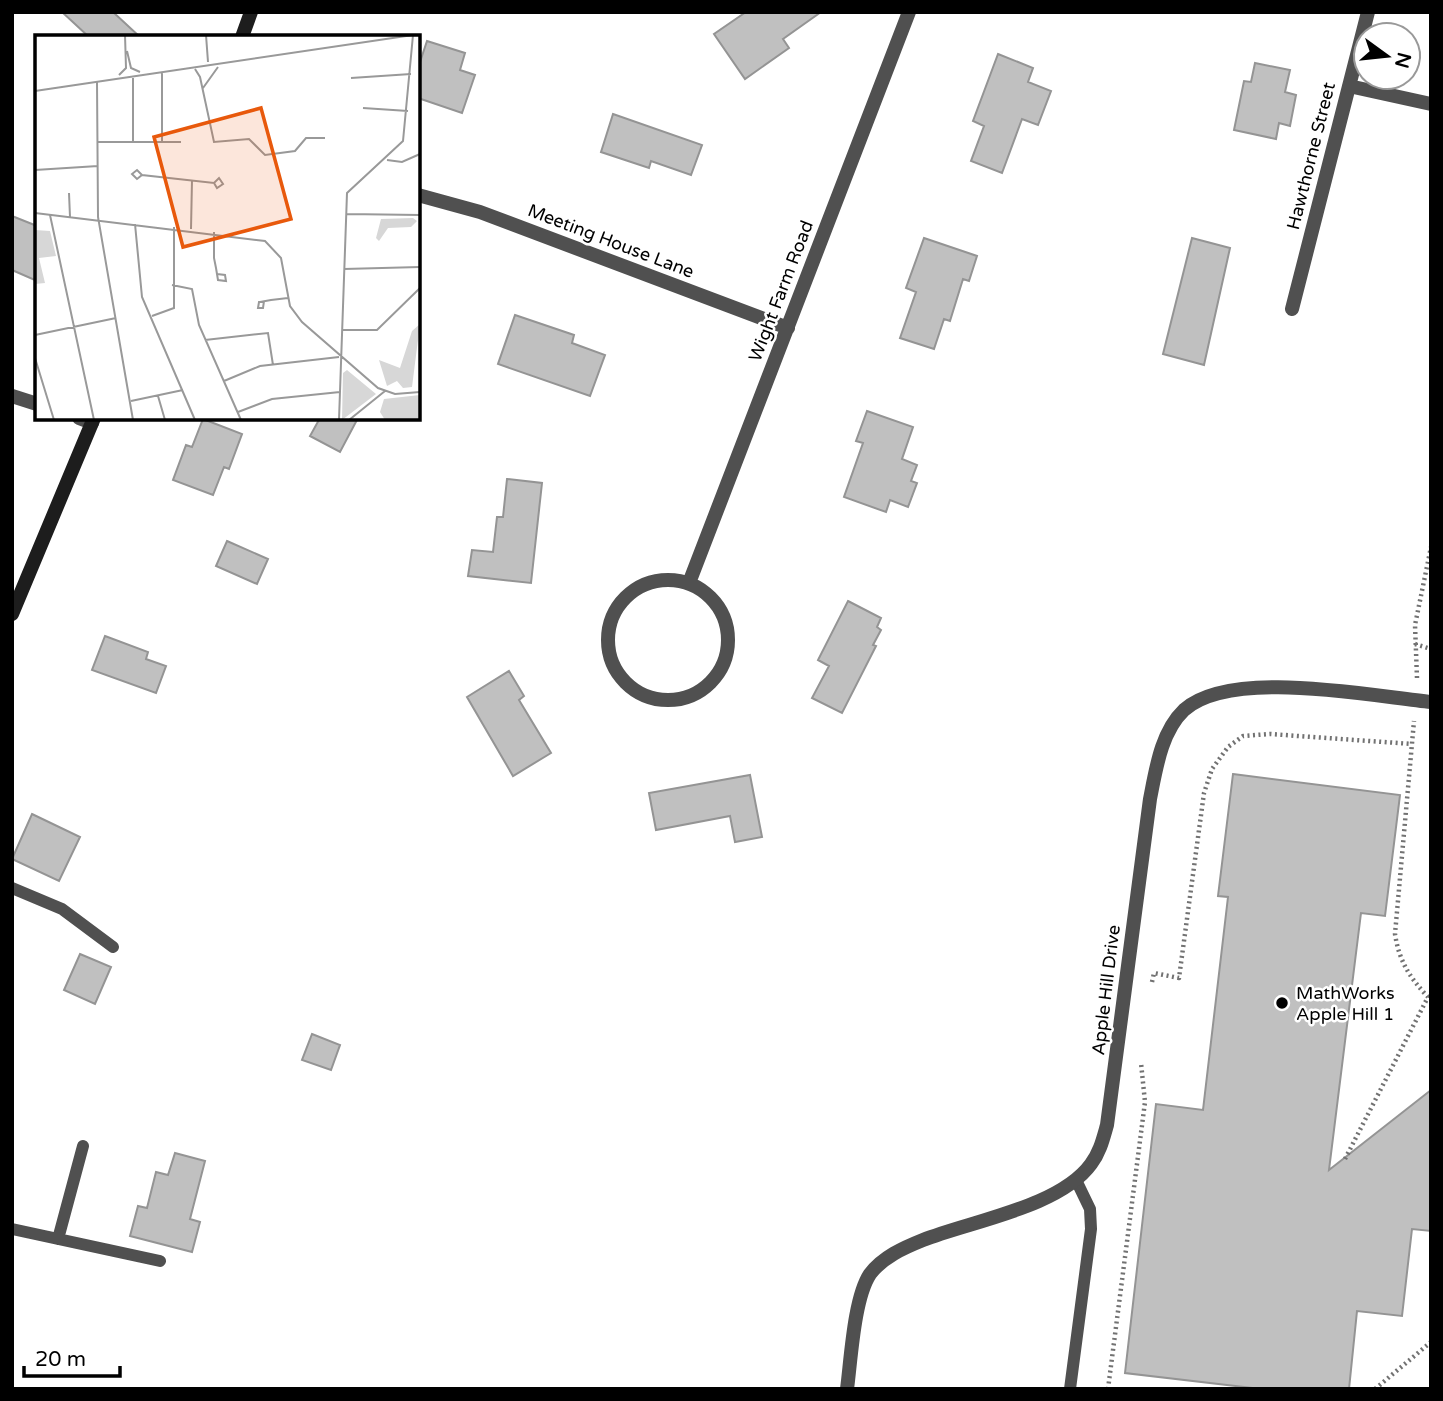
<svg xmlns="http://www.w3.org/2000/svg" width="1443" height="1401" font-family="'Varela Round',sans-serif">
  <rect width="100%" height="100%" fill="#fff"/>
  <path fill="#c0c0c0" stroke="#949494" stroke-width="2" d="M 62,12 L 113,12 L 140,37 L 89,37 Z
    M 746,12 L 821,12 L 783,39 L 789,48 L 745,79 L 714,34 Z
    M 427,41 L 465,53 L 460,70 L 475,75 L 462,113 L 418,98 L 418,68 Z
    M 998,54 L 1033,68 L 1028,82 L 1051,91 L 1038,125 L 1022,119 L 1002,173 L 971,161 L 984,126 L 973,121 Z
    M 1255,63 L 1290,70 L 1285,92 L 1296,95 L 1290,126 L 1279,123 L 1276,139 L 1234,130 L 1244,81 L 1251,82 Z
    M 613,114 L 702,145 L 691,175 L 651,161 L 649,168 L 601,152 Z
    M 12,216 L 37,226 L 37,281 L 12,270 Z
    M 924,238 L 977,256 L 969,281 L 963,279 L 950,321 L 944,319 L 934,349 L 900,338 L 916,292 L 906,288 Z
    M 1192,238 L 1230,248 L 1204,365 L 1163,354 Z
    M 515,315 L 574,335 L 572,343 L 605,355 L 590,396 L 498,364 Z
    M 867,411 L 913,427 L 902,459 L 917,465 L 911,481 L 917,483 L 908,507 L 890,500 L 886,512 L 844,497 L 863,443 L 856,441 Z
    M 320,418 L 358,418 L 340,452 L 310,436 Z
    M 203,419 L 242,434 L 229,469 L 224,467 L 213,495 L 173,480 L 186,445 L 192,447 Z
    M 507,479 L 542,483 L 531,583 L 468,576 L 472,550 L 493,552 L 497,517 L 503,517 Z
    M 227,541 L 268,559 L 257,584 L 216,566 Z
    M 848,601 L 881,618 L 877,627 L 881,630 L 873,645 L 876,646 L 842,713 L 812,698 L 829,666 L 818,660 Z
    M 105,636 L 148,652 L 146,659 L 166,666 L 156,693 L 92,670 Z
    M 509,671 L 524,696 L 519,700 L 551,753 L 513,776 L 467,697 Z
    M 1233,774 L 1400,795 L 1385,916 L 1361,913 L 1329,1170 L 1431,1090 L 1431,1231 L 1412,1229 L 1402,1316 L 1357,1311 L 1349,1389 L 1261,1389 L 1125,1373 L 1156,1104 L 1203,1110 L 1228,897 L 1218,896 Z
    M 750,775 L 762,837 L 735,842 L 730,816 L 656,830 L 649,793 Z
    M 32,814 L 80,837 L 59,881 L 12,859 Z
    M 80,954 L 111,967 L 95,1004 L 64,990 Z
    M 312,1034 L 340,1045 L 331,1070 L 302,1060 Z
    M 175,1153 L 205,1161 L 190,1219 L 200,1222 L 192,1252 L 130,1236 L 138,1206 L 147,1208 L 156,1172 L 168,1175 Z"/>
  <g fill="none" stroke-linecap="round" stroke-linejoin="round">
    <path stroke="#727272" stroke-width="4.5" stroke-dasharray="2 3.5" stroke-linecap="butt" d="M 1415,644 L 1431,649
      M 1417,678 L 1415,625 L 1431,547
      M 1152,982 L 1154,973 L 1179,978 L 1204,793 L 1212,769 L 1228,747 L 1243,736 L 1270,734 L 1412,744
      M 1345,1159 L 1428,997 C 1410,978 1399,961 1395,934 L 1414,721
      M 1108,1389 L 1145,1102 L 1141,1063
      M 1375,1389 L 1431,1342"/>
    <path stroke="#505050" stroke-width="12" d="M 12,888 L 62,909 L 113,947
      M 12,1229 L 160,1261
      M 58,1239 L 83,1146
      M 1070,1389 L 1091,1229 L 1090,1209 L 1076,1180"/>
    <path stroke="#505050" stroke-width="14" d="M 1349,86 L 1431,104
      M 418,195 L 480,212 L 788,328
      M 1292,309 L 1368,12
      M 12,396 L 37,404
      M 79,418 L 92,423
      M608 640a60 60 0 1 1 120 0a60 60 0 1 1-120 0Z
      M 689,583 L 909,12
      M 847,1389 C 851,1359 854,1298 870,1274 C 883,1257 903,1248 923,1240 C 971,1221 1060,1207 1091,1164 C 1100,1152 1103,1139 1107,1125 L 1150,799 C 1156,769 1161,732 1184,710 C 1231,668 1370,696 1431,702"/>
    <path stroke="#1d1d1d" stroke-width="14" d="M 242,37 L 251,12
      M 12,614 L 94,418"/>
  </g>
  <circle fill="#000" stroke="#fff" stroke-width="2.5" cx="1282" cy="1003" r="7"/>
  <g text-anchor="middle" stroke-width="5" stroke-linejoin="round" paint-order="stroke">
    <g font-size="18" fill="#000" stroke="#fff">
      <text transform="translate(1311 156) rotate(-76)" y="6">Hawthorne Street</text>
      <text transform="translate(611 241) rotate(21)" y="6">Meeting House Lane</text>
      <text transform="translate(781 291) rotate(-69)" y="6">Wight Farm Road</text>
      <text transform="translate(1106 990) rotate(-83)" y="6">Apple Hill Drive</text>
    </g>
    <g font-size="18" fill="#000" stroke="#fff" text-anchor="start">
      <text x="1296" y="999">MathWorks<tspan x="1296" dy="21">Apple Hill 1</tspan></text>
    </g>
  </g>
  <g transform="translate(35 35)">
    <rect width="385" height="385" fill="#fff"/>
    <path d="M 346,184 L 378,183 L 382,186 L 376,192 L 353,193 L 344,206 L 341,203 ZM 0,195 L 15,196 L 21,221 L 4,223 L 10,248 L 0,249 ZM 385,289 L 377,352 L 368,353 L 362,346 L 352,351 L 344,325 L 365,333 L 377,296 ZM 312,335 L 341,359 L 307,385 L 308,338 ZM 385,360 L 385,385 L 350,385 L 345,377 L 349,364 Z" fill="#d7d7d7"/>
    <path fill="none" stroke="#999" stroke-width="2" d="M 171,0 L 173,27M 92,16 L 96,33 L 105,37M 160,34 L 165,42 L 179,107 L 214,104 L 230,120 L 260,116 L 271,103 L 290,103M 84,40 L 91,33 L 90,0M 98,43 L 98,107M 316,43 L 376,39M 62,47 L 63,182 L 98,385M 168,53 L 183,32M 0,56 L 378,0M 328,73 L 373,76M 63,107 L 146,107M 127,107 L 127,38M 352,125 L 367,127 L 385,119M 0,135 L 63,131M 107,140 L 102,144 L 97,139 L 102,135 L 107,140 L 179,148 L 184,143 L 188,149 L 182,153 L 179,148M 34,158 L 35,182M 0,178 L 230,206 L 246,223 L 255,271 L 267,287 L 343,353 L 360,359 L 385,357M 311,179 L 385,180M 15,180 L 59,385M 100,189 L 107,262 L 160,385M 156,194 L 157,145M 179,197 L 179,223 L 181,233 L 183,245 L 191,246 L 190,240 L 182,239M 309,234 L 385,232M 137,250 L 157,254 L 164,290 L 206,385M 229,266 L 228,273 L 223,273 L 224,267 L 225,267 L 236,265 L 253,263M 117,281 L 139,273 L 139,192M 308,295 L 342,295 L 385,253M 0,300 L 81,283M 170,305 L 233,298 L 238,330M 0,323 L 19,385M 189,346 L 225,331 L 304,322M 123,361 L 130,385M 96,366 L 148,355M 203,377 L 237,364 L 305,357M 304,385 L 312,158 L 368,106 L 378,0M 314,385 L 350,356"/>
    <path fill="#e8590c" fill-opacity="0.15" stroke="#e8590c" stroke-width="3.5" d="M 226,73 L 256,184 L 148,212 L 119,102 Z"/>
    <rect width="385" height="385" fill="none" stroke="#000" stroke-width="3.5"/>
  </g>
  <rect width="1443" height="1401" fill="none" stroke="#000000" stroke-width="28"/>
  <g transform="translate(1387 56) rotate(105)"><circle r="33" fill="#ffffff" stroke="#999999" stroke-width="2"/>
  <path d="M0-5L12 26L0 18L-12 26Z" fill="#000000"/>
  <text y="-10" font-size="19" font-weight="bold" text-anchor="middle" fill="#000000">N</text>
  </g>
  <path d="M24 1366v10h96v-10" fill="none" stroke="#000000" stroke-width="3.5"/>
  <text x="35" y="1366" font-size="21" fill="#000000" stroke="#ffffff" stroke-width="5" paint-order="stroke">20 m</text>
</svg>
